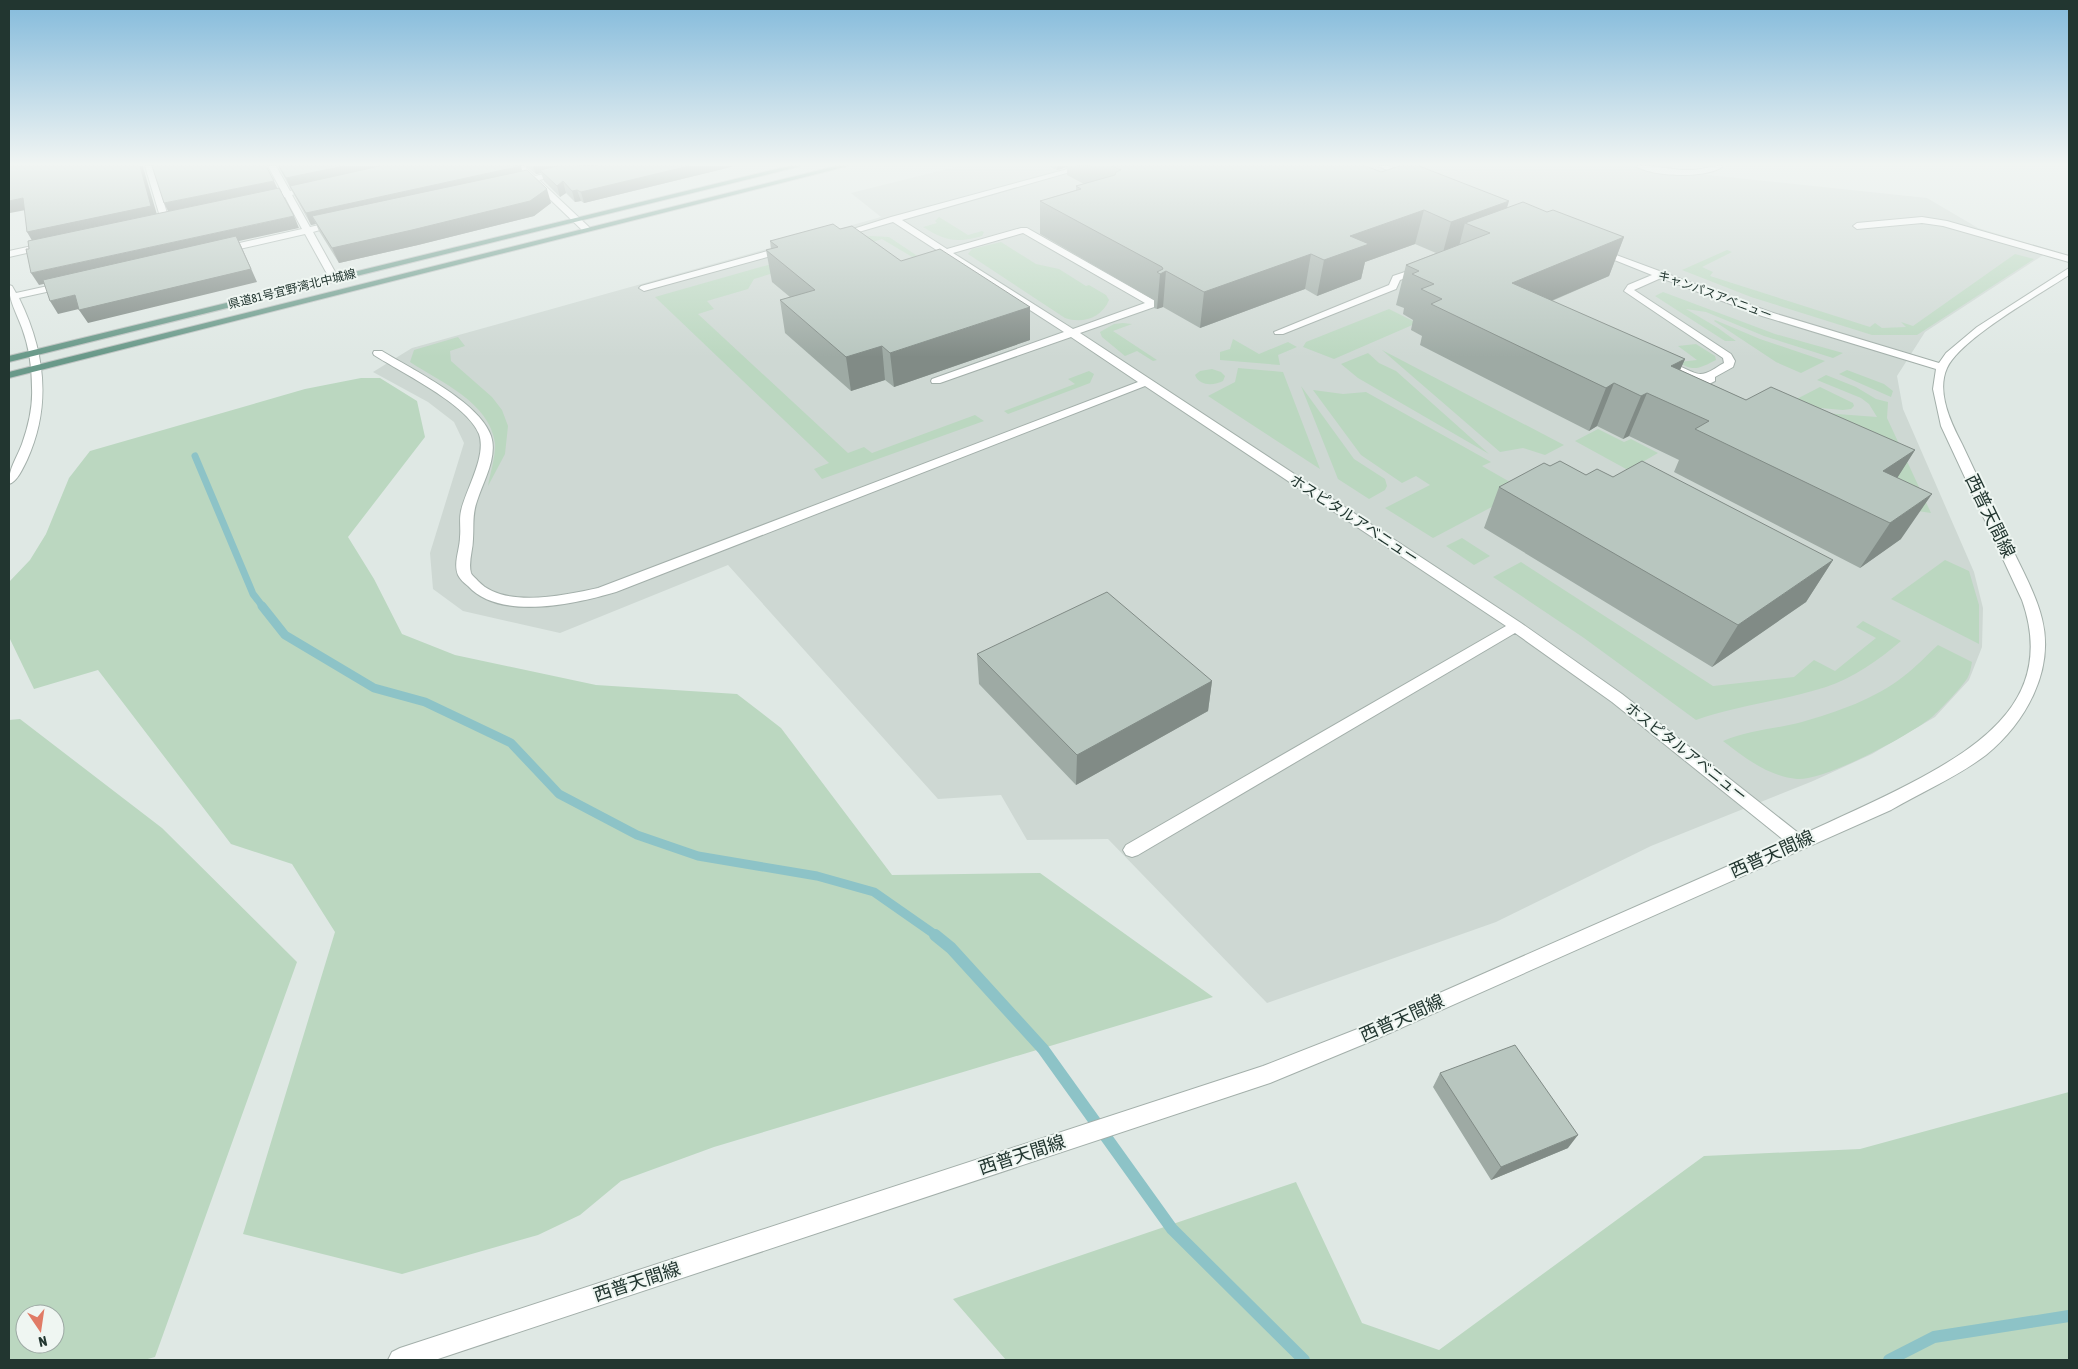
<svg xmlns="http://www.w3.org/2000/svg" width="2078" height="1369" font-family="'Asap Condensed','Noto Sans JP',sans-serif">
  <rect width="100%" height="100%" fill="#dfe8e4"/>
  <path fill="#ced8d3" d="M 959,166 L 1667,166 L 1689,173 L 1927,198 L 1978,228 L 2051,250 L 1925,332 L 1897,376 L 1903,409 L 1974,572 L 1983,608 L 1982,647 L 1969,680 L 1935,717 L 1872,754 L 1813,781 L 1651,846 L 1496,922 L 1267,1003 L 1108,839 L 1027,840 L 1001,795 L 938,799 L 728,565 L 560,633 L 463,611 L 433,589 L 430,553 L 464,443 L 454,422 L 428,402 L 373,372 L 412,348 L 881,217 L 851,193 Z"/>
  <path fill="#bbd7c0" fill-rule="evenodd" d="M 939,217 L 968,235 L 982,231 L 984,232 L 982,236 C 957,243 945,241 923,227 L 937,223 L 935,221 Z
    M 870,236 L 889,237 L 928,263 L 924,264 L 882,239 L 754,279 L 748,289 L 707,301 L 714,309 L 698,314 L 848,453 L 864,447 L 872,453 L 975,415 L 984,421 L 822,479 L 814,469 L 829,463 L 655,297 Z
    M 1001,242 L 1036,264 L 1059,269 L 1086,286 L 1089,285 L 1106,295 L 1109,300 C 1102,318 1082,324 1065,318 L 968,254 L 972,249 Z
    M 1727,250 L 1732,252 L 1702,267 L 1713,272 L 1710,276 L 1870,327 L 1875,323 L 1882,328 L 1906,327 L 1901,322 L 1913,326 L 2015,254 L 2034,259 L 1917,335 L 1872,335 L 1751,297 L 1682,270 Z
    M 1663,292 L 1775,334 L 1843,353 L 1833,358 L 1764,336 L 1706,312 L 1686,309 L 1718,328 L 1736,341 L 1725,341 L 1655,296 Z
    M 1389,309 L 1417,323 L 1334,359 L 1303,347 L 1306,342 Z
    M 1715,320 L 1760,339 L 1825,361 L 1801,373 L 1776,362 L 1714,321 Z
    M 1123,323 L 1132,324 L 1113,331 L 1157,360 L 1153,361 L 1137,351 L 1125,356 L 1102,337 L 1100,332 L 1114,324 Z
    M 458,337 L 465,346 L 450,351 L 451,361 L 492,397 L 502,410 L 508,426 L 505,454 L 488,486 C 490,473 496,456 495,443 C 489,402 442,383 410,362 L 414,350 Z
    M 1233,339 L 1259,354 L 1288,342 L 1297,347 L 1278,355 L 1280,365 L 1220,360 L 1220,352 L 1230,349 Z
    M 1696,344 L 1715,356 L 1716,360 C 1702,367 1693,373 1679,362 L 1697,360 L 1678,346 Z
    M 1382,350 L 1564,445 L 1545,455 L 1523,448 L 1500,452 Z
    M 1368,353 L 1379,363 L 1396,371 L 1489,454 L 1358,378 L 1341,364 Z
    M 1238,368 L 1283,372 L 1320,469 L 1208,396 L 1235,382 Z
    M 1212,369 L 1221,372 L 1225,376 L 1223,381 C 1214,386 1199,386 1195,375 L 1200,371 Z
    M 1847,370 L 1884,384 L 1893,391 L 1891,397 L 1839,374 Z
    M 1089,371 L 1094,374 L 1090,383 L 1008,414 L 1004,411 L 1075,384 L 1068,379 Z
    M 1826,375 L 1856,387 L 1876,399 L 1888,402 L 1887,418 L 1931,513 L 1911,510 L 1797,411 L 1877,417 L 1869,404 L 1861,398 L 1817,380 Z
    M 361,378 L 380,378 L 417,401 L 425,437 L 348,537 L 374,579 L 402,634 L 455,655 L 596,685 L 737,694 L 781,728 L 892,875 L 1040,873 L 1213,997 L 714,1147 L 621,1181 L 580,1215 L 538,1235 L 402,1274 L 243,1234 L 335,932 L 292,864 L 231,844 L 98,670 L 34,689 L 9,637 L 9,582 L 30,560 L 46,534 L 69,478 L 90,451 L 305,389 Z
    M 1301,386 L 1354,459 L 1385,479 L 1387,486 L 1385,490 L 1369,499 L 1338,479 Z
    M 1820,387 L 1853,403 L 1854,406 L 1851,409 L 1843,410 L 1785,405 Z
    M 1313,390 L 1343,394 L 1366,392 L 1491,462 L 1482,466 L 1524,490 L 1433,538 L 1385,508 L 1430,485 L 1416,476 L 1402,483 L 1361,455 Z
    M 1598,429 L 1624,442 L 1631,439 L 1658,453 L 1639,464 L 1637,475 L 1575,441 Z
    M 1462,538 L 1490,556 L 1474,565 L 1446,546 Z
    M 1945,560 L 1969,571 L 1979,605 L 1979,644 L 1891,599 Z
    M 1521,562 L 1713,686 L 1794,677 L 1814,660 L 1835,671 L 1876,638 L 1856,627 L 1863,621 L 1901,641 C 1879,660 1853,678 1826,687 C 1783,701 1738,705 1696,720 L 1584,638 L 1493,577 Z
    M 1938,645 L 1972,662 C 1971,667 1970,673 1968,677 C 1965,684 1939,711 1932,717 C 1910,735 1825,781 1797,779 C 1768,776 1745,758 1723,741 C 1748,730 1776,729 1802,722 C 1837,712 1875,699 1904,676 C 1916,667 1927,655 1938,645 Z
    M 20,719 L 162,828 L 297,962 L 155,1357 L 144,1360 L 9,1360 L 9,720 ZM 25,1314 L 55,1314 L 55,1344 L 25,1344 Z
    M 2069,1092 L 2069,1360 L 1006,1360 L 953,1299 L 1296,1182 L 1362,1323 L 1439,1350 L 1704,1156 L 1860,1149 Z"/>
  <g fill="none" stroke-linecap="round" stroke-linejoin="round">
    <path stroke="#8dc3c7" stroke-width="7" d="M 195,456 L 253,594 L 263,607"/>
    <path stroke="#8dc3c7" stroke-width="9" d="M 262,606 L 285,635 L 374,688 L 425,702 L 511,743 L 559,794 L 637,835 L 698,856 L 817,876 L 874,892 L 937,936"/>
    <path stroke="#8dc3c7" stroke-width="12" d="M 935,935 L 951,948 L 1043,1049 L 1172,1229 L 1304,1360
      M 1889,1360 L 1934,1337 L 2069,1316"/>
    <g stroke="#a3afaa" stroke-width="2">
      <path id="minor" d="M 145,166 L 153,166 L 169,220 L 168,222 L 161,220 Z
        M 268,166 L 276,166 L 290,191 L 313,185 L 317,188 L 292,195 L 310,227 L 337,221 L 341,224 L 313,232 L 339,279 L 337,281 L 331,281 L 305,234 L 222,253 L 217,250 L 222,247 L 302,229 L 285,197 L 264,202 L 260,199 L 282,192 Z
        M 516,166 L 524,166 L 535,176 L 582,166 L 596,166 L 595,168 L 539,180 L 589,227 L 589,231 L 583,231 L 531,181 L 514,184 L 514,180 L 527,177 Z
        M 1079,166 L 1091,166 L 902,220 L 947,249 L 1021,228 L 1027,228 L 1157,302 L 1157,306 L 1080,333 L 1521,623 L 1622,694 L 1801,835 C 1838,818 1875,802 1911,783 C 1985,744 2056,696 2022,600 L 1941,426 L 1933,389 L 1936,369 L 1762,316 L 1661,278 L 1634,290 L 1731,354 L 1735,361 L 1733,367 L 1715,377 L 1715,381 L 1697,390 L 1684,390 L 1682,388 L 1700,380 C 1689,379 1677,376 1670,368 L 1671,366 C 1683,363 1693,378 1706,373 C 1712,371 1718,366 1724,363 L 1723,358 L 1624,291 L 1628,285 L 1652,275 L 1592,251 L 1597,248 L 1600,249 L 1770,312 L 1939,363 L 1946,353 L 1977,327 L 2069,268 L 2069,275 C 2040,294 1960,339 1947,368 C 1936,392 1951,423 1962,444 C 1978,478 1994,512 2011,546 C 2022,570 2036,594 2042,619 C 2055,671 2025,723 1986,755 C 1957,777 1922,792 1891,810 L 1374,1040 L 1270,1083 L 435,1360 L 388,1360 L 392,1352 L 400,1348 L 1263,1066 L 1360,1028 L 1785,841 L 1612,702 L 1515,633 L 1138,855 L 1132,857 L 1126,855 L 1123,850 L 1126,845 L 1506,626 L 1145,386 L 616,592 C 575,604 500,621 468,586 C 464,583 460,579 458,575 C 453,563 460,549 460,537 C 461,528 459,520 461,511 C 466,489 487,456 479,434 C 467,404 402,373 374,355 L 373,353 L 374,351 L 382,351 C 411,369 480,402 491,436 C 498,457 483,482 477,501 C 472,515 474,525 473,539 C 473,550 468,562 471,573 C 472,576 476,578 478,581 C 504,609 565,595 598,588 L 1138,382 L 1071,337 L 940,383 L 932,383 L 931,381 L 932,379 L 1064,332 L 893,222 L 838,238 L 834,235 L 891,217 ZM 1023,233 L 1145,303 L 1073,329 L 953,253 Z
        M 1378,166 L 1389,166 L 1413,176 L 1406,178 Z
        M 1636,166 C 1655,164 1673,171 1692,170 C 1703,170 1713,165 1723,166 C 1709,179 1651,177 1636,166 Z
        M 1922,217 L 1947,221 L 2069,256 L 2069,262 L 1943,226 L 1922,223 L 1857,229 L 1853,226 L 1857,223 Z
        M 46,243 L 51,246 L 49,248 L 9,257 L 9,251 Z
        M 786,246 L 791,249 L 789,251 L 644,291 L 639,288 L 641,286 Z
        M 1423,266 L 1428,269 L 1426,271 L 1400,280 L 1396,289 L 1283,334 L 1275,334 L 1274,332 L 1389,285 L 1393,276 Z
        M 66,282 L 69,283 L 69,287 L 19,298 C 45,351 52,405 27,460 C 23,468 17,482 9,484 C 9,467 16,460 22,444 C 28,427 33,407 32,388 C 32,367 29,347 22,328 C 16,312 9,301 9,285 L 12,286 L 16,293 Z"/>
    </g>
    <g stroke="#bdc3c1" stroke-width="2">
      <path id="major" d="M 789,166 L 801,166 L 9,362 L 9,356 Z
        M 836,166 L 848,166 L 9,378 L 9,372 Z"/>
    </g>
    <use href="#minor" fill="#fff" fill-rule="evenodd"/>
    <use href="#major" fill="#699989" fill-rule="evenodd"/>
  </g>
  <path fill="#9eaaa4" d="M 278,166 L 520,166 L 522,171 L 551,203 L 534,216 L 418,245 L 339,263 L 319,231 L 316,224 L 311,225 Z
    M 526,166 L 735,166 L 584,203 L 581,201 L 575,202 L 566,193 L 560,197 L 544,181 L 541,173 L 536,174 Z
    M 1049,166 L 1366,166 L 1381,172 L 1507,208 L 1547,212 L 1624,237 L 1609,276 L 1552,301 L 1685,359 L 1680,370 L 1746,400 L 1915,450 L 1897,478 L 1901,539 L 1860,568 L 1674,472 L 1679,460 L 1629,436 L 1623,439 L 1597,426 L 1589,431 L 1420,345 L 1422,336 L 1411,330 L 1413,320 L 1403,314 L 1404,308 L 1396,305 L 1406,265 L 1436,253 L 1415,244 L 1365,262 L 1361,279 L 1317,296 L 1305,289 L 1200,328 L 1163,307 L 1157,309 L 1154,308 L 1154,300 L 1040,234 L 1040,201 L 1076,190 L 1076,186 L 1084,184 L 1067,175 L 1067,167 L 1057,170 Z
    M 840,229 L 901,261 L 1030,307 L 1030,340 L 894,387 L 885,380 L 851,391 L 785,333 L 780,300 L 790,297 L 772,282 L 766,250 L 771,249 L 770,241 Z
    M 1550,466 L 1586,475 L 1613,477 L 1833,560 L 1806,602 L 1712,667 L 1484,528 L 1499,487 Z
    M 977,654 L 1212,681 L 1208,711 L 1076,785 L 979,684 Z
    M 1440,1073 L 1568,1148 L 1491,1180 L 1433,1087 Z"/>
  <path fill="#818b86" d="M 140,166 L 144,166 L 143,167 L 158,218 L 34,244 L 27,232 Z
    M 344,166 L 401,166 L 291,189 L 286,178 Z
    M 521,166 L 524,177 L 312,216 L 316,224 L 311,225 L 306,213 Z
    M 533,166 L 575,166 L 540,170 L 541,173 L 536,174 Z
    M 689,166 L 735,166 L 584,203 L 581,192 Z
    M 1057,166 L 1067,166 L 1067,167 L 1057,170 Z
    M 274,181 L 279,192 L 170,215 L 164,203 Z
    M 563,181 L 566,193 L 560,197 L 557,186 Z
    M 547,189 L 551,203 L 534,216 L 418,245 L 339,263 L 332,248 Z
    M 577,190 L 581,201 L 575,202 L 572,191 Z
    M 23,198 L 31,209 L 10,213 L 9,211 L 9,201 Z
    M 1509,201 L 1499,235 L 1465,223 L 1458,250 L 1442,256 L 1451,222 Z
    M 1424,210 L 1415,244 L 1365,262 L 1361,279 L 1317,296 L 1324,260 L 1350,236 Z
    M 294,216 L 299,228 L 239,241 L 257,282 L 88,323 L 79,310 L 238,241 L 39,285 L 31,273 Z
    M 1624,237 L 1609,276 L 1499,323 L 1512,283 Z
    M 1311,254 L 1305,289 L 1200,328 L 1204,292 Z
    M 1166,271 L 1163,307 L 1157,309 L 1160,274 Z
    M 75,295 L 83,308 L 58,314 L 50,301 Z
    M 1030,307 L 1030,340 L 894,387 L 890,353 Z
    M 882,346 L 885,380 L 851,391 L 846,357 Z
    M 1685,359 L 1666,401 L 1671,366 Z
    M 1614,383 L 1597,426 L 1589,431 L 1606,388 Z
    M 1647,393 L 1629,436 L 1623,439 L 1641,396 Z
    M 1915,450 L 1887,494 L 1883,471 Z
    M 1932,494 L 1901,539 L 1860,568 L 1890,523 Z
    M 1833,560 L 1806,602 L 1712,667 L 1738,625 Z
    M 1212,681 L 1208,711 L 1076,785 L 1077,755 Z
    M 1578,1135 L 1568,1148 L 1491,1180 L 1501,1167 Z"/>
  <path fill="#b8c6bf" stroke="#818b86" d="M 9,166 L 140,166 L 151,206 L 27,232 L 23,198 L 9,201 Z
    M 152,166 L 266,166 L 274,181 L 164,203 Z
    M 279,166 L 344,166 L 286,178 Z
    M 380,166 L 521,166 L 306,213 L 290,186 Z
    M 558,166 L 689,166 L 581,192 L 577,190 L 572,191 L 563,181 L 557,186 L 540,170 Z
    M 1112,166 L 1366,166 L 1381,172 L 1400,166 L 1419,166 L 1509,201 L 1451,222 L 1424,210 L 1350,236 L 1369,244 L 1324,260 L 1311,254 L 1204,292 L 1166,271 L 1160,274 L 1157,272 L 1163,269 L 1162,267 L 1040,201 L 1081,189 L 1076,186 L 1115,175 L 1116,172 L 1121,170 Z
    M 527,170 L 547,189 L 530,201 L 412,230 L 332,248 L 312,216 Z
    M 279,188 L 294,216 L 31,273 L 26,249 L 29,249 L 28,241 Z
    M 1523,202 L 1547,212 L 1553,210 L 1624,237 L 1512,283 L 1685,359 L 1671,366 L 1746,400 L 1771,387 L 1915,450 L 1883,471 L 1932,494 L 1890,523 L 1695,429 L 1709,421 L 1647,393 L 1641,396 L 1614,383 L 1606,388 L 1431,304 L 1442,299 L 1421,289 L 1434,284 L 1412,274 L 1419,271 L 1406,265 L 1490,233 L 1465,223 Z
    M 833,224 L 840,229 L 852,226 L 901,261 L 940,249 L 1030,307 L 890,353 L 882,346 L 846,357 L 780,300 L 815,290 L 766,250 L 778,247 L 770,241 Z
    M 236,236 L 251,269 L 79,310 L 75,295 L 50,301 L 43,280 Z
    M 1560,461 L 1586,475 L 1597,469 L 1613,477 L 1642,461 L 1833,560 L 1738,625 L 1499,487 L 1544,463 L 1550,466 Z
    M 1107,592 L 1212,681 L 1077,755 L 977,654 Z
    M 1515,1045 L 1578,1135 L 1501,1167 L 1440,1073 Z"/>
  <linearGradient id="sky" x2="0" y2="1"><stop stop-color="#83badb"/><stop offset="0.46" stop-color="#f1f5f3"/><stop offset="1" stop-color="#f1f5f3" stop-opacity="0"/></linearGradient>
  <rect width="2078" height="357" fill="url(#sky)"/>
  <g text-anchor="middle" stroke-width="4" stroke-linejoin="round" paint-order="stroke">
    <g font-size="12" fill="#223630" stroke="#eff6f2">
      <text transform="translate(292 289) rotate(-14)" y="4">県道81号宜野湾北中城線</text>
      <text transform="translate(1715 295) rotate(20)" y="4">キャンパスアベニュー</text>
    </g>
    <g font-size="15" fill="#223630" stroke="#eff6f2">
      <text transform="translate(1354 519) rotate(33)" y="5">ホスピタルアベニュー</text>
      <text transform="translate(1686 752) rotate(38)" y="5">ホスピタルアベニュー</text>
    </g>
    <g font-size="18" fill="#223630" stroke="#eff6f2">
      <text transform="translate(1990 516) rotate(64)" y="6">西普天間線</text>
      <text transform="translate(1772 854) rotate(-24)" y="6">西普天間線</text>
      <text transform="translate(1402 1018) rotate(-24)" y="6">西普天間線</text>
      <text transform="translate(1022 1155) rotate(-18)" y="6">西普天間線</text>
      <text transform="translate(637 1282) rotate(-18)" y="6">西普天間線</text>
    </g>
  </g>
  <rect width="2078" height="1369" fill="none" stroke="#223630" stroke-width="20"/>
  <g transform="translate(40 1329) rotate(167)"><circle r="24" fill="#eff6f2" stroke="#9da9a4"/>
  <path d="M0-4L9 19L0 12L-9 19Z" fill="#e07b66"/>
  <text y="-8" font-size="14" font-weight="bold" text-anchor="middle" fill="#223630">N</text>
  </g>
</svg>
